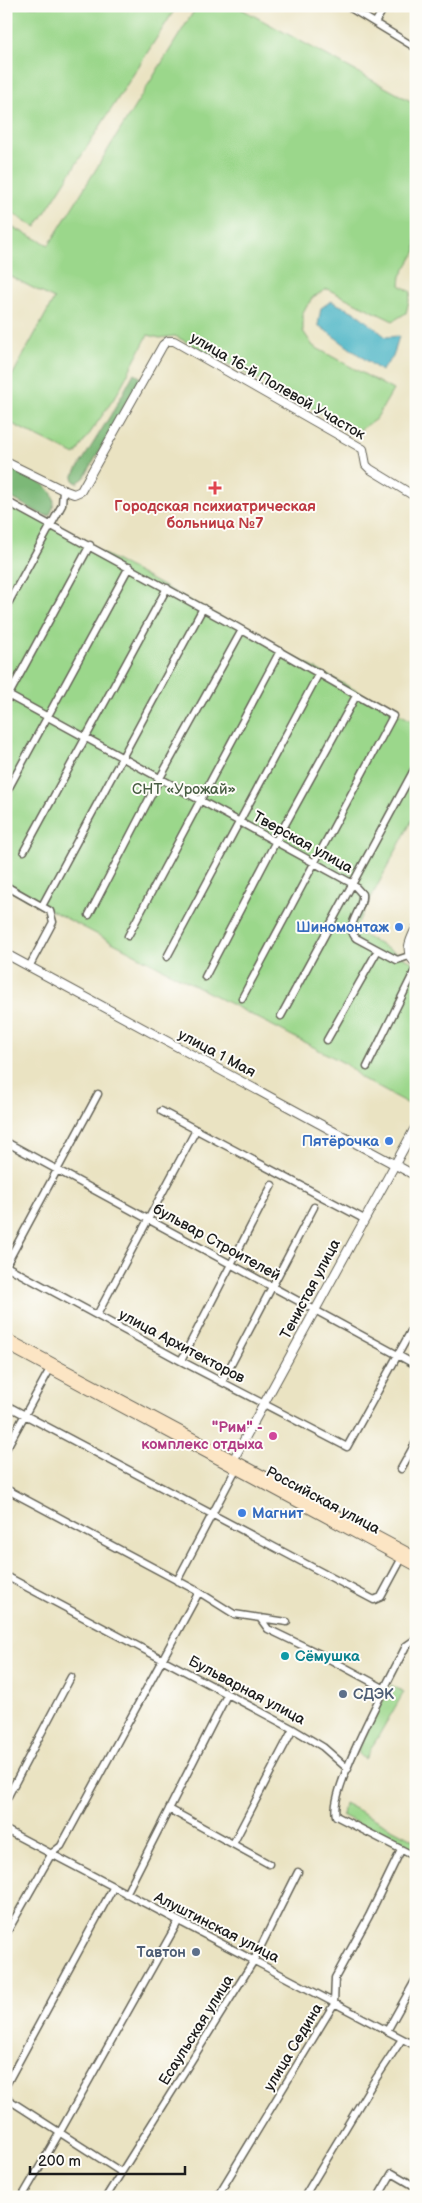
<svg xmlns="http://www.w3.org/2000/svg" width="422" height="2203" font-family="'Balsamiq Sans',sans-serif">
  <rect width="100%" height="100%" fill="#fdfcf7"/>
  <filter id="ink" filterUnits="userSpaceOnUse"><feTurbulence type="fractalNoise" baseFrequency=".02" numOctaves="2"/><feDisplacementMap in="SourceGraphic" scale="10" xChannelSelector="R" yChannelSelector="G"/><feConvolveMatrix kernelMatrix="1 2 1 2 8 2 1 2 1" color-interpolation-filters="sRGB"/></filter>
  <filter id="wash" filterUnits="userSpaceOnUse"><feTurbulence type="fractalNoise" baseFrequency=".0096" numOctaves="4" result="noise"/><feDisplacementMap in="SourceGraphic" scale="20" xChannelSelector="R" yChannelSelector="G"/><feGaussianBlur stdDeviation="1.12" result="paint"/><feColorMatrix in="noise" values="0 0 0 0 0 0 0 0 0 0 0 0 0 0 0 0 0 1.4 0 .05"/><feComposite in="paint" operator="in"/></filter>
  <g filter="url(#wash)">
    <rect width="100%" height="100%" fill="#eae3c2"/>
    <path fill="#9bd78b" stroke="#5c7a54" d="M 6,6 L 177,6 L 36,227 L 6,210 Z
      M 197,6 L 236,6 L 416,104 L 416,251 L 401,276 L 400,285 L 411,292 L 406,313 L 393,321 L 327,289 L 313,297 L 303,312 L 303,331 L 313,346 L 393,390 L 376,419 L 357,432 L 175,336 L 160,338 L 148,335 L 117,394 L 75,455 L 6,421 L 6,387 L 54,299 L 6,274 L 6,224 L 49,245 Z
      M 6,501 L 416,723 L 416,813 L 356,926 L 357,932 L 416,964 L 416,1108 L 361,1078 L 346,1064 L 6,887 Z
      M 391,1685 L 404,1692 L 365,1759 L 360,1756 L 358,1750 Z
      M 344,1803 L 416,1841 L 416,1854 L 342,1815 Z"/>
    <path fill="#7cb877" stroke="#4c6a4a" d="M 134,373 L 141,378 L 84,478 L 77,483 L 74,481 L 73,476 L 115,408 Z
      M 6,467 C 27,477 68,486 49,516 L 41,514 L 6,495 Z"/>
    <path fill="#48b4c5" stroke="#326870" d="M 331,301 L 356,313 L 386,337 L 399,336 L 393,357 L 381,371 L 318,325 L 321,308 Z"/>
  </g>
  <g filter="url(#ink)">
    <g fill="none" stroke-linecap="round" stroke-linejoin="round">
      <g stroke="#646256" stroke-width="9">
        <path id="minor" d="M 347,6 L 416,48
          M 375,23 L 385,6
          M 6,501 L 235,626 L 393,716 L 242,998
          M 6,607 L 62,505 L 63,490
          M 6,694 L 353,884 L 362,894 C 364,911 343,925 356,938 L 397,960 L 409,956
          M 6,700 L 90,545
          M 6,793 L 129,567
          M 24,851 L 167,588
          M 6,886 L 50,911 L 53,922 L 29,967
          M 42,906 L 203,608
          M 89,915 L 160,778 L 242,630
          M 128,936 L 280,651
          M 167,957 L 319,673
          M 205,977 L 276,841 L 356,696
          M 281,1016 L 416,766
          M 327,1040 L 378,950
          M 367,1067 L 416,968
          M 161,1111 L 364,1219
          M 6,1142 L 416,1365
          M 6,1265 L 98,1094
          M 6,1266 L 181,1361 L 347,1447 L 416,1322
          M 97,1315 L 196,1130
          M 181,1361 L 272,1185
          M 222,1382 L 314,1207
          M 6,1405 L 374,1600 L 381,1597 L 402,1558
          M 6,1449 L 50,1369
          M 401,1469 L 416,1442
          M 6,1489 L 199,1592 L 234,1614 L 287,1622
          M 6,1576 L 293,1729 L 323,1747 L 348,1769
          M 177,1581 L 237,1467
          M 260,1618 L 268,1629 L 320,1654 L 385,1689
          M 416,1639 L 406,1646 C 392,1675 328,1791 336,1816 L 416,1857
          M 6,1800 L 71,1677
          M 169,1809 L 269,1864
          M 6,1830 L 416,2046
          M 233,1844 L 293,1729
          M 126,1894 L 227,1695
          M 6,1934 L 52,1853 L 61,1846 L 199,1592
          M 387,2031 L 416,1979
          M 6,2085 L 113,1888
          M 6,2098 L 121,2172
          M 22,2197 L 60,2132 L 178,1922
          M 106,2197 L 253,1962 L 298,1872
          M 217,2197 L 334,2004 L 335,1978 L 369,1916 L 401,1850
          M 304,2197 L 371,2086 L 402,2039
          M 378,2197 L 392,2173 L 416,2187"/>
      </g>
      <g stroke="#646256" stroke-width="10">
        <path id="tertiary" d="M 6,462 L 63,490 L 74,494 L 81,491 L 163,345 L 168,341 L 174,341 L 363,449 L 366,465 L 370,469 L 416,497
          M 416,928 C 410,940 403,953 416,963
          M 6,954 L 416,1176
          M 234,1465 L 234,1459 L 238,1451 L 416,1126"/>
      </g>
      <g stroke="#646256" stroke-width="11">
        <path id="secondary" d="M 6,1338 L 416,1557
          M 6,1345 L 416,1566"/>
      </g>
      <use href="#minor" stroke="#fff" stroke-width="6"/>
      <use href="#tertiary" stroke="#fff" stroke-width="8"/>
      <use href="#secondary" stroke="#fce5c4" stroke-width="9"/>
    </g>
  </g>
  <path fill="#e0444e" stroke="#fdfcf7" stroke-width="2" d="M212.5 480.5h5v5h5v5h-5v5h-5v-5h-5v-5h5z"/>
  <g fill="#3f7fe0" stroke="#fdfcf7" stroke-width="2">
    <circle cx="399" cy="927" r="5"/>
    <circle cx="389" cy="1141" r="5"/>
    <circle cx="242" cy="1513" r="5"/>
  </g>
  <circle fill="#d1479c" stroke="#fdfcf7" stroke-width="2" cx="273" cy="1436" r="5"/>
  <circle fill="#0f9aa8" stroke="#fdfcf7" stroke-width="2" cx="285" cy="1656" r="5"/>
  <g fill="#5c6f8a" stroke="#fdfcf7" stroke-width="2">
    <circle cx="343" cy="1694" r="5"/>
    <circle cx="196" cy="1952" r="5"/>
  </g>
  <g text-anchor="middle" stroke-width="4" stroke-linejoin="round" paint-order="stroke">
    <g font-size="15" fill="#1c1c1c" stroke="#fdfcf7">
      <text transform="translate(278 386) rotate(30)" y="5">улица 16-й Полевой Участок</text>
      <text transform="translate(303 842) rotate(29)" y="5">Тверская улица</text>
      <text transform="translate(217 1053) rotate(28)" y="5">улица 1 Мая</text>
      <text transform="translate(217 1242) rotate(29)" y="5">бульвар Строителей</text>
      <text transform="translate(310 1289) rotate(-62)" y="5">Тенистая улица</text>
      <text transform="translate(182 1346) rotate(28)" y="5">улица Архитекторов</text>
      <text transform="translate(323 1500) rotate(28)" y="5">Российская улица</text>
      <text transform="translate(247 1690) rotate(28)" y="5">Бульварная улица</text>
      <text transform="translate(217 1927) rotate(27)" y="5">Алуштинская улица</text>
      <text transform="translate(196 2030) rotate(-58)" y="5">Есаульская улица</text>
      <text transform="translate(293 2047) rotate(-59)" y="5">улица Седина</text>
    </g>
    <g font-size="15" font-weight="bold" fill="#be3a42" stroke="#fdfcf7">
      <text x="215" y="511">Городская психиатрическая<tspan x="215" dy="17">больница №7</tspan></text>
    </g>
    <g font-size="15" fill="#485d43" stroke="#fdfcf7">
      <text x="184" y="794">СНТ «Урожай»</text>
    </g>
    <g font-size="15" font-weight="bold" fill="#366cbe" stroke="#fdfcf7" text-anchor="end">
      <text x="389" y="932">Шиномонтаж</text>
      <text x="379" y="1146">Пятёрочка</text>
      <text x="252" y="1518" text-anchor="start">Магнит</text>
    </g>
    <g font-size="15" font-weight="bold" fill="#b23c85" stroke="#fdfcf7" text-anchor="end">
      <text x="263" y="1432">"Рим" -<tspan x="263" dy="17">комплекс отдыха</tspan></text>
    </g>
    <g font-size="15" font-weight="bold" fill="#0d838f" stroke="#fdfcf7" text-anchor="start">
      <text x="295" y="1661">Сёмушка</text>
    </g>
    <g font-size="15" font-weight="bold" fill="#4e5e75" stroke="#fdfcf7" text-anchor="start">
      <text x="353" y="1699">СДЭК</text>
      <text x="186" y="1957" text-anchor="end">Тавтон</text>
    </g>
  </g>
  <rect width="422" height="2203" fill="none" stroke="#fdfcf7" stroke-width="25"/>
  <path d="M30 2166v8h155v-8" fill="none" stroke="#1c1c1c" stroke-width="2.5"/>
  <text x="38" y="2166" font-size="15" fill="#1c1c1c" stroke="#fdfcf7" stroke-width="4" paint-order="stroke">200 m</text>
</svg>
